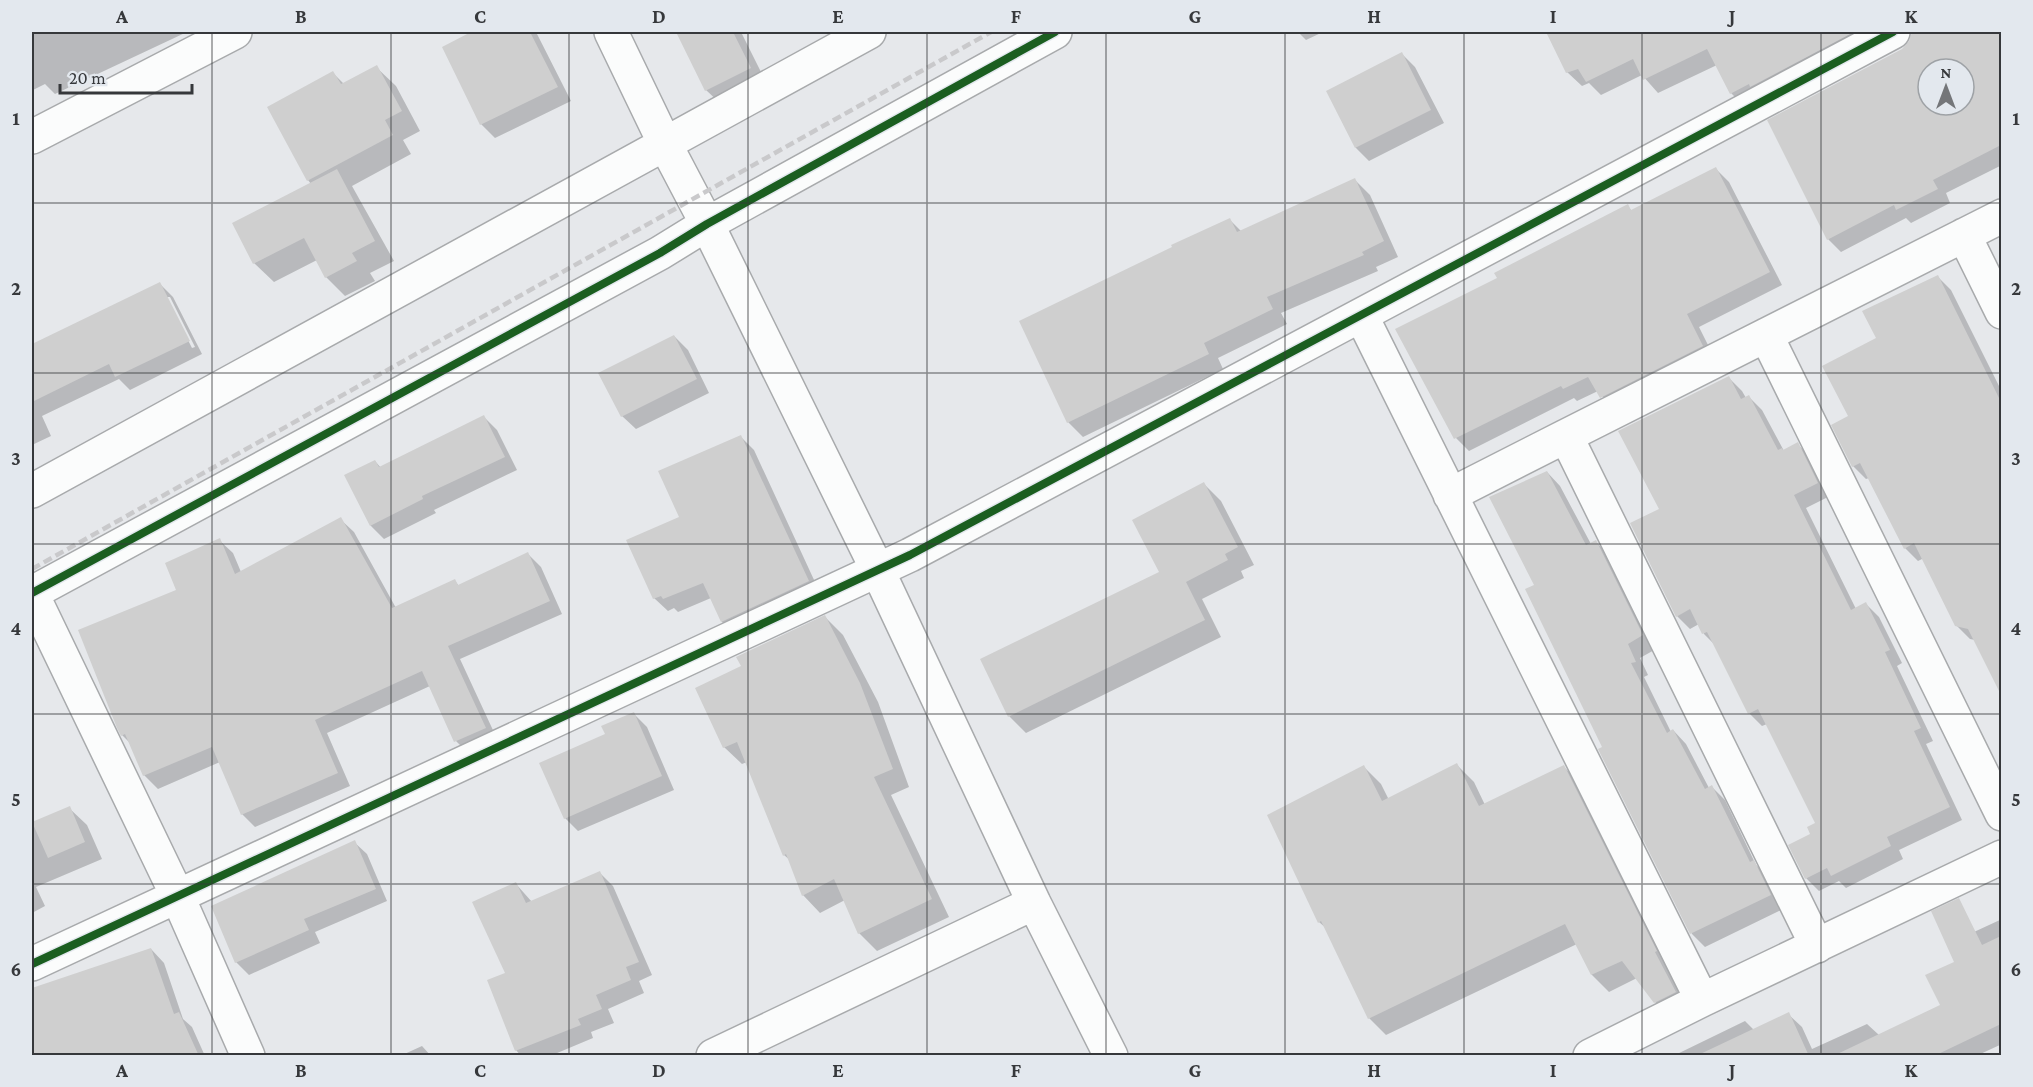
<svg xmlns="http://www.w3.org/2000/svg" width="2033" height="1087" font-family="'Crimson Pro',serif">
  <rect width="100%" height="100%" fill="#e6e8eb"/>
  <path fill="#0003" fill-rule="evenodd" d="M 32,32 L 187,32 L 55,94 L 45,84 L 33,90 L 32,88 Z
    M 475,32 L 536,32 L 571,101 L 495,138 L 481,124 L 444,47 Z
    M 677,32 L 741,32 L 768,86 L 724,107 L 706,90 Z
    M 1298,32 L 1323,32 L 1306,40 Z
    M 1548,32 L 1868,32 L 1745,107 L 1731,93 L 1717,65 L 1658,93 L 1642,75 L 1601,95 L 1589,83 L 1582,86 L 1567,72 Z
    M 1981,32 L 2002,32 L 2002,165 L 1946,193 L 1950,203 L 1911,223 L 1906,218 L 1841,252 L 1828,239 L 1769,121 L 1963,41 ZM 1928,69 L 1964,69 L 1964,105 L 1928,105 Z
    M 1402,54 L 1415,67 L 1444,123 L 1369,161 L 1356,148 L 1328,91 Z
    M 376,67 L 396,86 L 420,131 L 403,140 L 411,154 L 352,186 L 394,261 L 370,273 L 375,281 L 345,296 L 326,277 L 317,260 L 274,282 L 254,263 L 311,184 L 308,180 L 333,73 L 344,84 Z
    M 1716,169 L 1729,182 L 1782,285 L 1699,327 L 1715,359 L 1614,410 L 1598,391 L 1577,401 L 1574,398 L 1469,451 L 1456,438 L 1499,279 L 1627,206 L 1632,211 Z
    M 1355,180 L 1370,195 L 1398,257 L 1376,267 L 1378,271 L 1281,313 L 1287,324 L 1218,358 L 1223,369 L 1083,437 L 1068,422 L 1230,220 L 1242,232 Z
    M 1938,277 L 1951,290 L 2002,392 L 2002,692 L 1975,640 L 1970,639 L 1956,625 L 1924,558 L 1918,561 L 1905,548 L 1869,478 L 1866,479 L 1853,466 L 1850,417 L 1878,339 Z
    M 160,284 L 173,297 L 202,354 L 130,390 L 119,379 L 42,416 L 51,436 L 32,445 L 32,346 ZM 166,297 L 170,297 L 195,347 L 192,348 Z
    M 674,336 L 688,350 L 709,393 L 636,429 L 622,416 Z
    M 1729,378 L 1742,391 L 1746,398 L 1749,397 L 1762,410 L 1784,451 L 1797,444 L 1811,457 L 1830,496 L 1806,508 L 1856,609 L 1866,604 L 1879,617 L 1902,663 L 1897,666 L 1933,741 L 1926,744 L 1962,820 L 1899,850 L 1903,859 L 1846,888 L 1839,881 L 1819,891 L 1806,878 L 1813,835 L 1817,824 L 1767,724 L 1762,726 L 1749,713 L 1716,646 L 1704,634 L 1699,624 L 1690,629 L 1677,616 L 1632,524 L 1661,510 Z
    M 484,417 L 497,430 L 517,470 L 434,510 L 436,513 L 384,539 L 371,526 L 346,476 L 375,461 L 381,468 Z
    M 740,436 L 754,450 L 821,595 L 735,635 L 722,622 L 711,598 L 678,612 L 674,608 L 668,611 L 654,598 L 681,518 Z
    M 1547,472 L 1560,486 L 1591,544 L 1596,542 L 1609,555 L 1656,649 L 1640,658 L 1648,675 L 1644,677 L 1671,732 L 1673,730 L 1686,744 L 1709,788 L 1712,787 L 1725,800 L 1756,865 L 1767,875 L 1783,909 L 1705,947 L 1692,934 L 1600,750 L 1604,748 L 1536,586 Z
    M 1204,484 L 1221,501 L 1254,565 L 1241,571 L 1244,578 L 1202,599 L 1221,637 L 1026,733 L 1009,716 L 1161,573 Z
    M 340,519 L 354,532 L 396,608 L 455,581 L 459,586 L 528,554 L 541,567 L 562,614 L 460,659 L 498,741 L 469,754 L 456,741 L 430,686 L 327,733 L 350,786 L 255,827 L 242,814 L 220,762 L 158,789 L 144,775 L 130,743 L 122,735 L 178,590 L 219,540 L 233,553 L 241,572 Z
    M 825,617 L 843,635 L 878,702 L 909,787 L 891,795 L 949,917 L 877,951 L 859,933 L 845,900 L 820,913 L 803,895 L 791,861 L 784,855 L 747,762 L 742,764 L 724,747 L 743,667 Z
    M 633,713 L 647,727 L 674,790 L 578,831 L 565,818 L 607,735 Z
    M 1457,765 L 1474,782 L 1485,805 L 1564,767 L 1581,784 L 1692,1009 L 1673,1019 L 1655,1002 L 1637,978 L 1609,992 L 1592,975 L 1577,944 L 1386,1035 L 1369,1018 L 1327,929 L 1319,922 L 1364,767 L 1381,784 L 1389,800 Z
    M 69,808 L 87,825 L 102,859 L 36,887 L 45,906 L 32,913 L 32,824 Z
    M 354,842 L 367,854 L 387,901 L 315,932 L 320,943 L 249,975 L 236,962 Z
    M 600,873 L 613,886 L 652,975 L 639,981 L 644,993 L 608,1009 L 614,1023 L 591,1032 L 593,1038 L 550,1056 L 521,1056 L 516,1050 L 507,974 L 516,884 L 532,902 Z
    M 2002,919 L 2002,1044 L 1976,1056 L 1673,1056 L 1745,1021 L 1754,1030 L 1788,1014 L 1802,1027 L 1812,1049 L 1867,1024 L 1879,1035 L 1942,1006 L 1956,963 L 1948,944 Z
    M 151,949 L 164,963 L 183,1019 L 192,1027 L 205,1056 L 32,1056 L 32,990 Z
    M 422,1046 L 431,1056 L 400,1056 Z"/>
  <path fill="#cfcfcf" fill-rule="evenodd" d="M 471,32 L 530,32 L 558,87 L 480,125 L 442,47 Z
    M 676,32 L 733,32 L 751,68 L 705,91 Z
    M 1546,32 L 1854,32 L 1750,87 L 1749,84 L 1730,94 L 1707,49 L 1643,80 L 1633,59 L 1586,82 L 1578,69 L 1566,73 Z
    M 1912,32 L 2001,32 L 2001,145 L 1933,180 L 1938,189 L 1896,210 L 1894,205 L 1827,240 L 1767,120 L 1902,49 L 1909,41 ZM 1928,69 L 1964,69 L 1964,105 L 1928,105 Z
    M 1402,52 L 1431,110 L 1355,148 L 1326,91 Z
    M 377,65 L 402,111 L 385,120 L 393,135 L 307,181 L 267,107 L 333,71 L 341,84 Z
    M 1716,167 L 1770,272 L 1687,314 L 1703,346 L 1600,398 L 1588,377 L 1563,389 L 1561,386 L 1454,439 L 1395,329 L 1497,278 L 1494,273 L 1628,204 L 1631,210 Z
    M 337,169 L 375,241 L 352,253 L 357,261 L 325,278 L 304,238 L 253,264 L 232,223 Z
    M 1355,178 L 1384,241 L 1362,252 L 1364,255 L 1267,297 L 1273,309 L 1204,343 L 1209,354 L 1067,423 L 1019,321 L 1172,247 L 1171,245 L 1230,218 L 1237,232 Z
    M 1938,275 L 2001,402 L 2001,695 L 1968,629 L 1955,626 L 1914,543 L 1904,549 L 1860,463 L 1852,467 L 1831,425 L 1848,416 L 1822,366 L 1876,338 L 1862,311 Z
    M 160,282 L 190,341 L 115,377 L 109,364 L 32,402 L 32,344 Z
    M 674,335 L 697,379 L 621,417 L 598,373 Z
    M 1729,376 L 1741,399 L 1749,395 L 1778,450 L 1782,448 L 1783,450 L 1798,442 L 1818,483 L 1794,495 L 1851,610 L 1866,602 L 1890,650 L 1885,652 L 1921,728 L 1914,731 L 1950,807 L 1887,837 L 1891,846 L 1831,876 L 1827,868 L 1805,879 L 1788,845 L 1810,834 L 1807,827 L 1815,823 L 1758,709 L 1748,714 L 1707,632 L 1702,634 L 1690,609 L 1676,617 L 1630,523 L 1659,509 L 1618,431 Z
    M 484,415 L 505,457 L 422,496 L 423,499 L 370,526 L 344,475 L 375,460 L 379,467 Z
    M 741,435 L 809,581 L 721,622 L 703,583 L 663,599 L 661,596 L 653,599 L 626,540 L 679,517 L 658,471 Z
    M 1547,471 L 1586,545 L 1596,540 L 1643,635 L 1628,644 L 1636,662 L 1631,663 L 1667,733 L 1673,729 L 1705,789 L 1712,785 L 1750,862 L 1754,860 L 1771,895 L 1690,934 L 1598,749 L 1602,747 L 1525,589 L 1534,585 L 1489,497 Z
    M 1204,482 L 1238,547 L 1225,554 L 1228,560 L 1186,582 L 1205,620 L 1008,717 L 980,659 L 1159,572 L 1132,520 Z
    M 341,517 L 392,608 L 455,579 L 458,585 L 528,552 L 550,601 L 448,646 L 486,728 L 454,742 L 422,671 L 315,720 L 338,773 L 241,815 L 212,747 L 143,776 L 125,734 L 121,736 L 117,728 L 78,630 L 176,590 L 165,563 L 220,538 L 235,574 Z
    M 825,615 L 860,683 L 893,769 L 874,777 L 932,899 L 858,934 L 834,879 L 802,896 L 786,854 L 783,856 L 737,742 L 723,748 L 695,688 L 741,666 L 736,657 Z
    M 634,712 L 662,776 L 564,819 L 539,763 L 605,734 L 601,726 Z
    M 1457,763 L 1479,806 L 1564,765 L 1657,951 L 1655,952 L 1676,992 L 1654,1003 L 1622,961 L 1591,975 L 1565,924 L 1368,1019 L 1321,921 L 1318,923 L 1267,815 L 1364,765 L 1382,801 Z
    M 70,806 L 85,842 L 48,858 L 32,822 Z
    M 355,840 L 376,889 L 304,919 L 309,930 L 235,963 L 211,906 Z
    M 600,871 L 639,962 L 626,967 L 631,980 L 596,995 L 602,1009 L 578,1019 L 581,1025 L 515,1051 L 487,980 L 505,973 L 472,902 L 516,882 L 526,903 Z
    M 1959,898 L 1982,945 L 2001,936 L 2001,1024 L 1934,1056 L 1833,1056 L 1940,1005 L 1925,975 L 1954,962 L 1931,911 Z
    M 151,948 L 174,1014 L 179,1012 L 199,1056 L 32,1056 L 32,988 Z
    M 1789,1012 L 1809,1056 L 1696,1056 Z"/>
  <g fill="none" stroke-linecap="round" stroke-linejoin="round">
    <g stroke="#a8aaac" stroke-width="36">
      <path id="minor" d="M 611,32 L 665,144 L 707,224 L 878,571 L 1034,903 L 1111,1056
        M 1964,235 L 2002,312
        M 1361,315 L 1702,1000
        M 1766,335 L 2002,814
        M 32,491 L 869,32
        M 1450,495 L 1566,436
        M 32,593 L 660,253 L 707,224 L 1055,32
        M 32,594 L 177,895 L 248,1056
        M 1817,946 L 1566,436 L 2002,216
        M 32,964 L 910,555 L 1893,32
        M 713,1056 L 1034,903
        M 1590,1056 L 1702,1000 L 2002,857"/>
    </g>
    <g stroke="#a8aaac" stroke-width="36">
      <path id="highway" d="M 32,137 L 235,32"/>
    </g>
    <use href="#minor" stroke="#fbfcfc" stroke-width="33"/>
    <use href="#highway" stroke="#fbfcfc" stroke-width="33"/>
    <path stroke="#c9c9cb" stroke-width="4.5" stroke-dasharray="9 4.5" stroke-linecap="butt" d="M 32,569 L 991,32"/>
    <g stroke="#e3e8ee" stroke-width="11">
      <path id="cycleway" d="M 32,593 L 660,253 L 707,224 L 1055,32
        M 32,964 L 910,555 L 1893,32"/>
    </g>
    <use href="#cycleway" stroke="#1b5e20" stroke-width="8"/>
  </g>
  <path fill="none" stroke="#36383b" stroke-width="1.5" stroke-opacity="0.55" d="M 212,32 L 212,1056M 391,32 L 391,1056M 569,32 L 569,1056M 748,32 L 748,1056M 927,32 L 927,1056M 1106,32 L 1106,1056M 1285,32 L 1285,1056M 1464,32 L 1464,1056M 1642,32 L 1642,1056M 1821,32 L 1821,1056M 32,203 L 2002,203M 32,373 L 2002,373M 32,544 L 2002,544M 32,714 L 2002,714M 32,884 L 2002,884"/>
  <rect width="2033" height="1087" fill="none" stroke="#e3e8ee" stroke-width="66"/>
  <g transform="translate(1946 87)"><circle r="28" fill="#e3e8ee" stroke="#9ea2a6" stroke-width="1.5"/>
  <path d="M0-4.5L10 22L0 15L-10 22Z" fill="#747679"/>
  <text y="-9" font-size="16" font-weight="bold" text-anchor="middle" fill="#36383b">N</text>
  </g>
  <path d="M60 84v9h132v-9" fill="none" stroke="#36383b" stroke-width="3"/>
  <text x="69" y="84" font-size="18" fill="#36383b" stroke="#e3e8ee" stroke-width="4.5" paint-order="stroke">20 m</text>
  <rect x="33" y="33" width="1967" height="1021" fill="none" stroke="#36383b" stroke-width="2"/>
  <g font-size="20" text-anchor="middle" font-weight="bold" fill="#36383b">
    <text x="122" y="23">A</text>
    <text x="301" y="23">B</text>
    <text x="480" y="23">C</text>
    <text x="659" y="23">D</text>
    <text x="838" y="23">E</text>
    <text x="1016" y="23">F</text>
    <text x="1195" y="23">G</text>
    <text x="1374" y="23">H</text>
    <text x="1553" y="23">I</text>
    <text x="1732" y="23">J</text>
    <text x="1911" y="23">K</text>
    <text x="16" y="125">1</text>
    <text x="2016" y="125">1</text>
    <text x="16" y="295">2</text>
    <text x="2016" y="295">2</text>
    <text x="16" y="465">3</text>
    <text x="2016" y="465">3</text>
    <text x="16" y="635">4</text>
    <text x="2016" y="635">4</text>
    <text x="16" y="806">5</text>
    <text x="2016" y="806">5</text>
    <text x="16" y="976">6</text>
    <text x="2016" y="976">6</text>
    <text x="122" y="1077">A</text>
    <text x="301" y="1077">B</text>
    <text x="480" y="1077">C</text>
    <text x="659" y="1077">D</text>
    <text x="838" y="1077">E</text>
    <text x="1016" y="1077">F</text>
    <text x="1195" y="1077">G</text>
    <text x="1374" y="1077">H</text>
    <text x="1553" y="1077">I</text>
    <text x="1732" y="1077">J</text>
    <text x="1911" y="1077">K</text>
  </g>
</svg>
